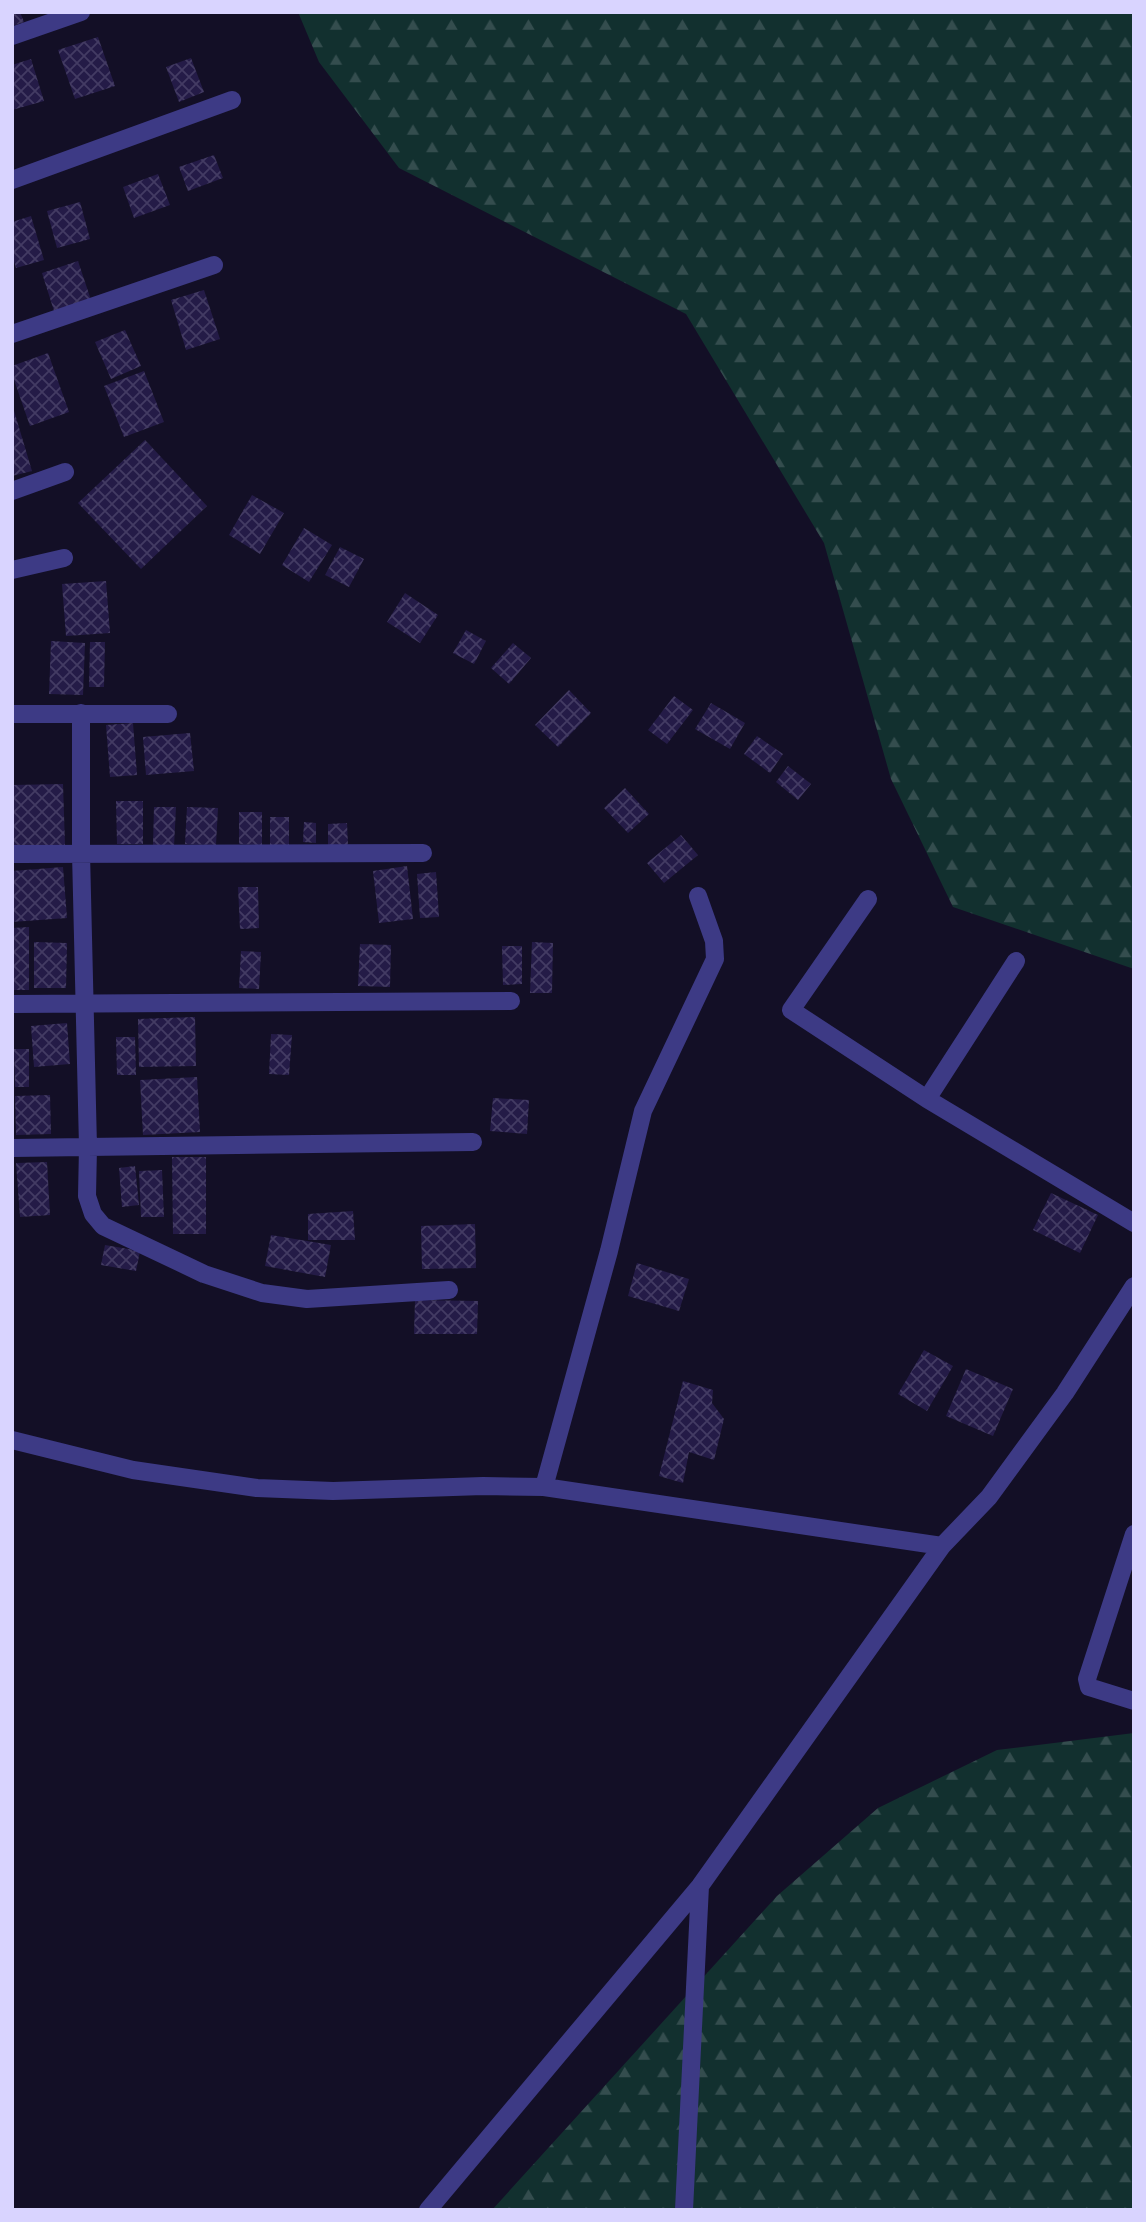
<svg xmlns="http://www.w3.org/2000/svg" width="1146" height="2222" font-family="'Fira Sans',sans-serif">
  <defs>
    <pattern id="forest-firs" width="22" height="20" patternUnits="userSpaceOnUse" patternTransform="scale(1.75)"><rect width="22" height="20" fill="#12302f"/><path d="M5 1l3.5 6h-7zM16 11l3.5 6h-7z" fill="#344d4e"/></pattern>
    <pattern id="building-cross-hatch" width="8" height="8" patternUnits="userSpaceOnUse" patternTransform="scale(1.75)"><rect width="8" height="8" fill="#241b47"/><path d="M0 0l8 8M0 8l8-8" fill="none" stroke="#433b63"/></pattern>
  </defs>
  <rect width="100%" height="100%" fill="#130f26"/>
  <path fill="url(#forest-firs)" d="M 298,12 L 1134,12 L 1134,969 L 953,907 L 891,779 L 824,543 L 686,314 L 399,168 L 319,62 Z
    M 1134,1733 L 1134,2210 L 492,2210 L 777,1896 L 878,1808 L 997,1750 Z"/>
  <path fill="url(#building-cross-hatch)" d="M 12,12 L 20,12 L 24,22 L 12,26 Z
    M 98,37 L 115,86 L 75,99 L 58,50 Z
    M 191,58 L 204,92 L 179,102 L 166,67 Z
    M 31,59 L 44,101 L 12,110 L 12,65 Z
    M 214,155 L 223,178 L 188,191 L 179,167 Z
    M 158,174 L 170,205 L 134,218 L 123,187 Z
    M 80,202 L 90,239 L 57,248 L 47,211 Z
    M 31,216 L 44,260 L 16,268 L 12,255 L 12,222 Z
    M 78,261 L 91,300 L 54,311 L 42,273 Z
    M 204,290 L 220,339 L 186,350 L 171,300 Z
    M 125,330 L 141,366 L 111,379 L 95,342 Z
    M 48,353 L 69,412 L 30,426 L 12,374 L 12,366 Z
    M 144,371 L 164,422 L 124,437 L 104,386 Z
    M 12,404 L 32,471 L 12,476 Z
    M 145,440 L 207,506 L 141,569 L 78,503 Z
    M 252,495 L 284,513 L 260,554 L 229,535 Z
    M 304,528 L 332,545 L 309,582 L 282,565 Z
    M 340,547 L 364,559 L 349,587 L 325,575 Z
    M 106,581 L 110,633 L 66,636 L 62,584 Z
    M 405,593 L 438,615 L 420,643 L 387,622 Z
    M 466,630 L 486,641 L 474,664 L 453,653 Z
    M 51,641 L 85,643 L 83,695 L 49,694 Z
    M 90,642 L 105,642 L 104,687 L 89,687 Z
    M 513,643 L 531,658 L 509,684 L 491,668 Z
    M 569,690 L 591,713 L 558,747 L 535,725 Z
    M 674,696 L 693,710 L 667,744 L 648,730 Z
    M 711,703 L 745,723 L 730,749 L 695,729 Z
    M 133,723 L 137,775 L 110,777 L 106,725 Z
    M 190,733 L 194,771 L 146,775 L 143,737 Z
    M 757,736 L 783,754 L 770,773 L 744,754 Z
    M 788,766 L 811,784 L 798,800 L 776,782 Z
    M 63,784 L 65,845 L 12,846 L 12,785 Z
    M 625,788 L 649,814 L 628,833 L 604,808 Z
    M 116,801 L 143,801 L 143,844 L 117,844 Z
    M 154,807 L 176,807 L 174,847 L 153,846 Z
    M 187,807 L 218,808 L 216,845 L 185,844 Z
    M 239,812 L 262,812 L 262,845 L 239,844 Z
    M 270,817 L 289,817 L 289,850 L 270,851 Z
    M 304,822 L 316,823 L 316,843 L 303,842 Z
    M 347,823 L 348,845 L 328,846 L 328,824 Z
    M 681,835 L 698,855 L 664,883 L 647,863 Z
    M 407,866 L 413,919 L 379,923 L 373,871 Z
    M 63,867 L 67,918 L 12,922 L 12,871 Z
    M 436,872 L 439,917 L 420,918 L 417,874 Z
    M 238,887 L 258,887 L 259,928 L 240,929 Z
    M 29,927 L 29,990 L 12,990 L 12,928 Z
    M 34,942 L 67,943 L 66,988 L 34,988 Z
    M 532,942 L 553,943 L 552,993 L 530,993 Z
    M 360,944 L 391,945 L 390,987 L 358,986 Z
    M 502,946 L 522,946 L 522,984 L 503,985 Z
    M 241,951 L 261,952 L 259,989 L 239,988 Z
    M 195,1017 L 196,1066 L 139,1067 L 138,1019 Z
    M 67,1023 L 70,1064 L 34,1067 L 31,1026 Z
    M 271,1034 L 292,1035 L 289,1075 L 269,1074 Z
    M 116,1037 L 135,1037 L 136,1075 L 117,1075 Z
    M 14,1049 L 29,1049 L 29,1087 L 15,1087 Z
    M 197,1077 L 200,1132 L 143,1135 L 140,1080 Z
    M 50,1095 L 51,1134 L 16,1135 L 15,1096 Z
    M 493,1098 L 529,1100 L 527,1134 L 490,1131 Z
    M 172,1157 L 206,1157 L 206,1234 L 173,1234 Z
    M 47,1162 L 50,1215 L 20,1217 L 16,1163 Z
    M 135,1166 L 139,1205 L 122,1207 L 119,1168 Z
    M 162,1170 L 164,1217 L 141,1217 L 139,1171 Z
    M 1051,1193 L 1098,1215 L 1080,1253 L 1033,1230 Z
    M 353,1211 L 355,1240 L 308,1240 L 308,1214 Z
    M 475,1224 L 476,1268 L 422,1269 L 421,1226 Z
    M 271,1235 L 331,1245 L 325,1277 L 265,1266 Z
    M 105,1245 L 140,1251 L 136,1271 L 101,1265 Z
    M 637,1263 L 689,1279 L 679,1311 L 628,1296 Z
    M 415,1300 L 478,1301 L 477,1334 L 414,1334 Z
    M 924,1350 L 953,1366 L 927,1411 L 898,1394 Z
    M 966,1369 L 1013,1389 L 993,1436 L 946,1416 Z
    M 683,1381 L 713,1390 L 712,1403 L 724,1419 L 714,1460 L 689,1452 L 683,1483 L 659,1476 Z"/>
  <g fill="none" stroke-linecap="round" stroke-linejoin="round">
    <path stroke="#3d3a85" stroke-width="18" d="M 12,36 L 81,12
      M 12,180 L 232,100
      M 12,334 L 214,265
      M 12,491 L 65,472
      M 12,570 L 64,558
      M 81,713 L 81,853 L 88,1147 L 87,1196 L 93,1214 L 103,1226 L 204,1274 L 262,1293 L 307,1299 L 449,1290
      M 12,714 L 168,714
      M 12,854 L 423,853
      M 868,899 L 791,1010 L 927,1099 L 1134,1223
      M 12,1004 L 511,1001
      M 927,1099 L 1016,961
      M 12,1148 L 473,1142
      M 12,1440 L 133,1470 L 257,1488 L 333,1491 L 483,1486 L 544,1487 L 942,1546
      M 544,1487 L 609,1251 L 643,1111 L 715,959 L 714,941 L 698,896
      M 1134,1534 L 1087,1679 L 1089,1687 L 1134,1701
      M 428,2210 L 700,1886 L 942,1546 L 989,1497 L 1065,1393 L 1134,1286
      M 684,2210 L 700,1886"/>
  </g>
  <rect width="1146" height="2222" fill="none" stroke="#d9d4ff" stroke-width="28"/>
</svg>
